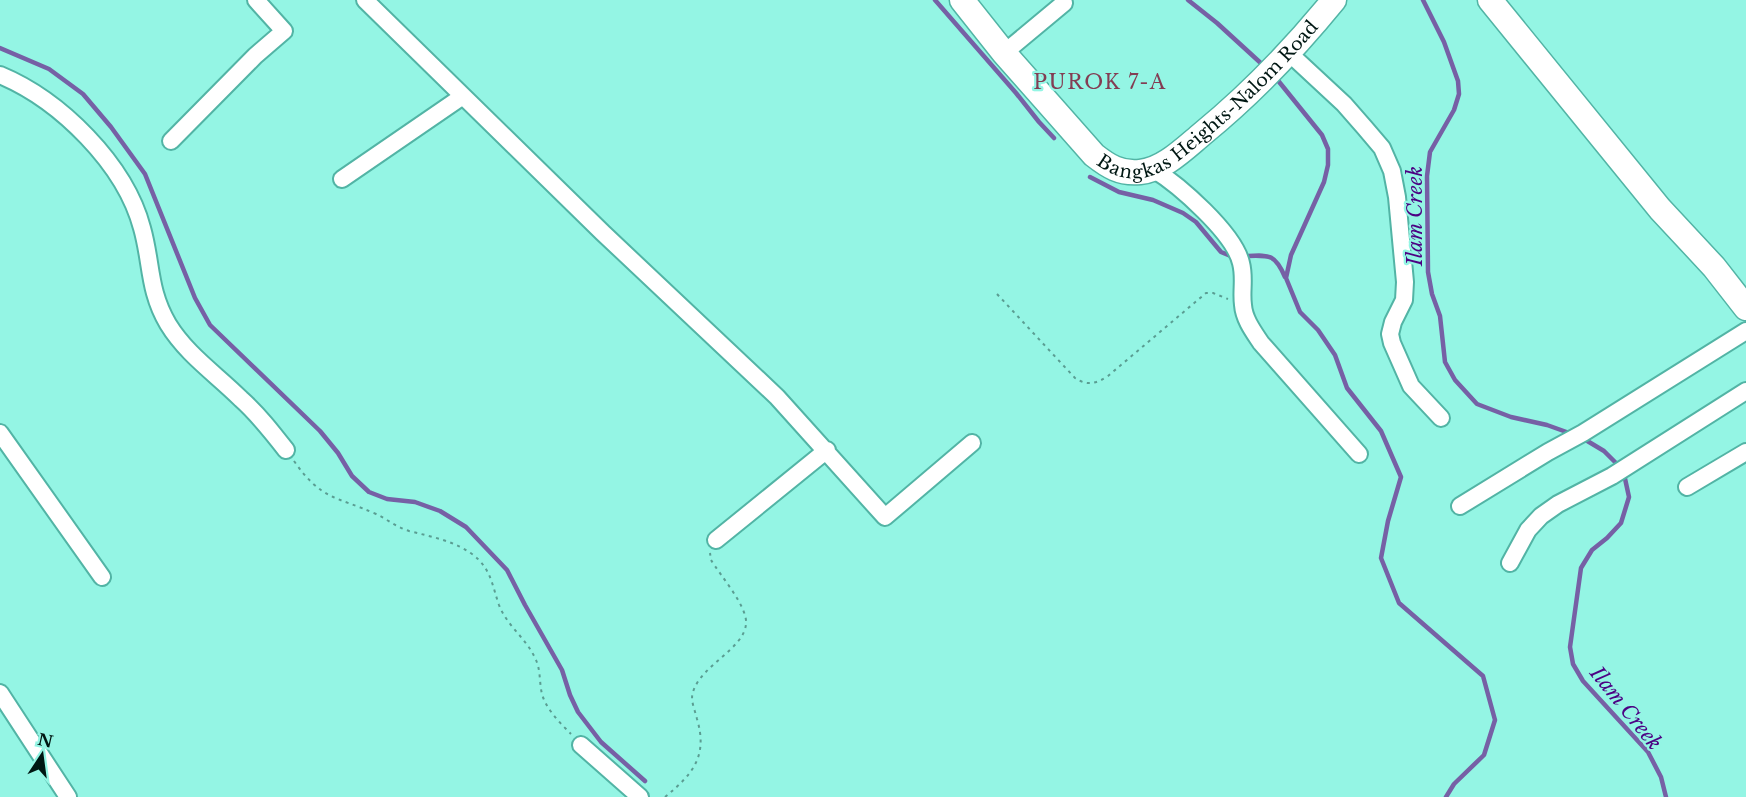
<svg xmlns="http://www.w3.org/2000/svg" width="1746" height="797" font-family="'Libre Baskerville',serif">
  <rect width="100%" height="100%" fill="#94f5e4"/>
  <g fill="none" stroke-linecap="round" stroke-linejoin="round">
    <path stroke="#7660a5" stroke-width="4.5" d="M 935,0 L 1016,93 L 1039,122 L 1054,138
      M 1188,0 L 1217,23 L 1264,66
      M 1423,0 L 1444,42 L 1458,81 L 1459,94 L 1454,110 L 1430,152 L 1427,176 L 1428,272 L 1432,294 L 1440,316 L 1445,362 L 1455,380 L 1477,404 L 1511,417 L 1547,425 L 1572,434
      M 0,48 L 49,69 L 83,94 L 111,127 L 145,174 L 195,298 L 210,325 L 320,431 L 338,453 L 352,476 L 369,492 L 387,499 L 415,502 L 440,511 L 466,527 L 507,570 L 525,605 L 562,670 L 570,695 L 578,712 L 601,742 L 645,781
      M 1276,78 L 1322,135 L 1328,149 L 1328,165 L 1324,182 L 1291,255 L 1286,278 L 1300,312 L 1318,330 L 1335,355 L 1347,388 L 1381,431 L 1401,477 L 1388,521 L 1381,558 L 1399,603 L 1483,676 L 1495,720 L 1484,755 L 1454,784 L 1446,797
      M 1090,177 L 1119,192 L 1153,200 L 1183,213 L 1196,222 L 1221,252 L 1233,257
      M 1246,256 C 1270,255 1275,254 1285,277
      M 1584,439 L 1604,451 L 1619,466
      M 1624,474 L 1629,497 L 1621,523 L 1607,538 L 1592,550 L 1581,568 L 1570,647 L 1573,664 L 1583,681 L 1648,752 L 1661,777 L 1666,797"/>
    <g stroke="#52b4a5" stroke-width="20">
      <path id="street" d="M 365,0 L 603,233 L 777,397 L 885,517 L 972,443
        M 1288,52 L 1344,104 L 1365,128 L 1382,148 L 1392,171 L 1397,197 L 1405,282 L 1404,300 L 1393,322 L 1390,334 L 1392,343 L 1411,386 L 1441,418
        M 1004,53 L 1064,3
        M 0,75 C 60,100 125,164 142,228 C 152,263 148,290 168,324 C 187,355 216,374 241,399 C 258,414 272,432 286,450
        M 171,141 L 255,56 L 284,31 L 256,0
        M 1153,169 C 1179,185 1234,233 1241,263 C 1245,278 1241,291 1243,305 C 1244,319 1253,331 1261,343 L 1359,454
        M 342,179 L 463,96
        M 0,433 L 102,577
        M 1687,487 L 1746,452
        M 1460,506 L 1548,452 L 1583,433 L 1746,331
        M 716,540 L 827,450
        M 1510,563 L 1528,530 L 1541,516 L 1558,504 L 1612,476 L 1746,391
        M 0,693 L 68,797
        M 581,745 L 640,797"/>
    </g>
    <g stroke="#52b4a5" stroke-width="27">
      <g id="secondary">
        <path id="s1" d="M 962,0 L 1004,53 L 1094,155 C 1108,166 1120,174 1140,172 C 1163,170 1184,149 1202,134 C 1251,94 1294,49 1334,0"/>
        <path d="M 1490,0 L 1660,209 L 1714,267 L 1746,308"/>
      </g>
    </g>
    <path stroke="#5a9d92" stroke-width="2" stroke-dasharray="3 4.5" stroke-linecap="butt" d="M 997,294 L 1075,378 C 1087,386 1096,384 1108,376 L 1206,293 L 1213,293 L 1228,299
      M 294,461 C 322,501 336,496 376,514 C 387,519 396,527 409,531 C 432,537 452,540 472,554 C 491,568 492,585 499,605 C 507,626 526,638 535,658 C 541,669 539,682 542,694 C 546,709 560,723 571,734
      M 665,797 C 693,774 708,756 697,719 C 695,710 690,700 693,692 C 701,665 744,649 746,624 C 748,607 720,575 711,560 L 710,553"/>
    <use href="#street" stroke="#fff" stroke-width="16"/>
    <use href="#secondary" stroke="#fff" stroke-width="24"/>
  </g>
  <g text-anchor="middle" stroke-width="4.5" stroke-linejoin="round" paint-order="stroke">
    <g font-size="18" fill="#001713" stroke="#94f5e4">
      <text dy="6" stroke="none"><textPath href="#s1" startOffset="348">Bangkas Heights-Nalom Road</textPath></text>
    </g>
    <g font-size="20" letter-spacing="1.5" fill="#833d53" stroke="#94f5e4">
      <text x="1100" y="89">PUROK 7-A</text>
    </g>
    <g font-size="20" font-style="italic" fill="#4c0283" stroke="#94f5e4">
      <text transform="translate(1415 216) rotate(-90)" y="7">Ilam Creek</text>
      <text transform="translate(1626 708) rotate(51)" y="7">Ilam Creek</text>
    </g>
  </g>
  <g transform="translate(42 755) rotate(13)" stroke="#94f5e4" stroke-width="4.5" paint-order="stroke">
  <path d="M0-4.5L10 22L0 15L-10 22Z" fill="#001713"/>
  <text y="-9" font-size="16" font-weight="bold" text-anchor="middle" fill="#001713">N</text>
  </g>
</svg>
